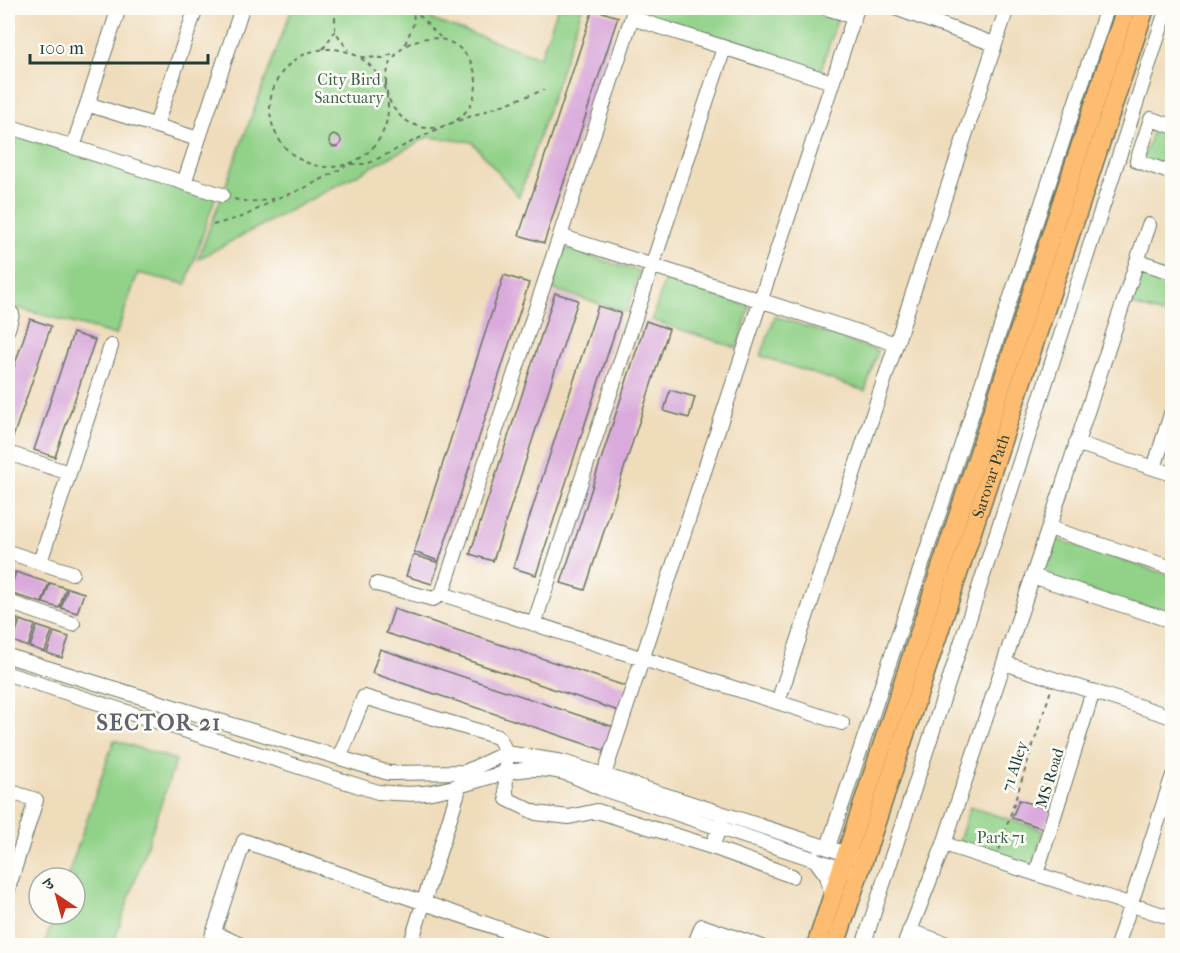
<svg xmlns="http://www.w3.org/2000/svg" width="1180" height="953" font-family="'IM FELL French Canon','Noto Serif Devanagari',serif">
  <rect width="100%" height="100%" fill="#fdfcf7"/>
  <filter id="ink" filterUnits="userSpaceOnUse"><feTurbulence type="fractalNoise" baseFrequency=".0167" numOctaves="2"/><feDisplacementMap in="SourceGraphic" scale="12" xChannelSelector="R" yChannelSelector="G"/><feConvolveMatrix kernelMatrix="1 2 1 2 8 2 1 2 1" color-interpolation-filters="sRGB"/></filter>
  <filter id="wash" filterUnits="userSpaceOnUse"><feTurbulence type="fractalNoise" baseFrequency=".008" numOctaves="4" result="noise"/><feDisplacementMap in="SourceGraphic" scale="24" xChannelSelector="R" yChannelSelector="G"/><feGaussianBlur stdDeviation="1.35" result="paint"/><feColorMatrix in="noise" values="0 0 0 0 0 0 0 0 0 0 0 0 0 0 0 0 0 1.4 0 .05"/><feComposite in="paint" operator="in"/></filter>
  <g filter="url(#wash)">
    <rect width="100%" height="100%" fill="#efdcbb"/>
    <path fill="#91d188" stroke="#58875e" stroke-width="1.5" d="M 292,8 L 436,8 L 432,20 L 540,57 L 558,8 L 582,8 L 519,197 L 472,142 L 428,137 L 198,259 Z
      M 629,8 L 808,8 L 838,17 L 821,71 Z
      M 1155,123 L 1172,129 L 1172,169 L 1143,160 Z
      M 8,133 L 216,195 L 186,284 L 138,273 L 116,335 L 10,306 L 8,313 Z
      M 565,248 L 640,272 L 626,312 L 552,289 Z
      M 1132,264 L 1172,276 L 1172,317 L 1120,301 Z
      M 665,279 L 750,307 L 737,348 L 652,320 Z
      M 775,316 L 878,351 L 865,391 L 761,356 Z
      M 1050,537 L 1172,576 L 1172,617 L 1038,574 Z
      M 114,740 L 176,760 L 113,945 L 44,945 L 55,914 L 75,914 L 75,878 L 67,878 Z
      M 970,807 L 1043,830 L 1032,867 L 958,844 Z"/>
    <g id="blocks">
      <path fill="#d9aadb" d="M 593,9 L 618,17 L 544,243 L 519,235 Z
        M329 141a6 6 0 1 1 12 0a6 6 0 1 1-12 0Z
        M 504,275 L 529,283 L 439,561 L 414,552 Z
        M 555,293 L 578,300 L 493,561 L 470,554 Z
        M 598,306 L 621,313 L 536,575 L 513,568 Z
        M 30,319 L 51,326 L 11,443 L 8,441 L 8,385 Z
        M 646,321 L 669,329 L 585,590 L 561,583 Z
        M 73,333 L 95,340 L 55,457 L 34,450 Z
        M 670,390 L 695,397 L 689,418 L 664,411 Z
        M 413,555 L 439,563 L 432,584 L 406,576 Z
        M 8,570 L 14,572 L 8,590 Z
        M 16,572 L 49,583 L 42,603 L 9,593 Z
        M 50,583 L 66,588 L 59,608 L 43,603 Z
        M 68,588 L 84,593 L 77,613 L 61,608 Z
        M 394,609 L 628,687 L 619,711 L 386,633 Z
        M 8,616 L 18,619 L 11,640 L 8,639 Z
        M 20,620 L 35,625 L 28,647 L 13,641 Z
        M 37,626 L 52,631 L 45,652 L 30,647 Z
        M 54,632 L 69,637 L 62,658 L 47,653 Z
        M 380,649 L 614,727 L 606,751 L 372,673 Z
        M 1019,800 L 1051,810 L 1045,829 L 1012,818 Z"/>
    </g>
  </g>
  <g filter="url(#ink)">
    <use href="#blocks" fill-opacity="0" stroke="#687563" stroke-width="1.5"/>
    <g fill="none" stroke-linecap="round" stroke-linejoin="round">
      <g stroke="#687563" stroke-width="16">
        <path id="minor" d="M 826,8 L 854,16
          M 895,8 L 994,44
          M 632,18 L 832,82
          M 87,104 L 198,139
          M 156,125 L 196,8
          M 8,126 L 222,195
          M 1172,126 L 1151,119 L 1137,161 L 1172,173
          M 73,147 L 119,8
          M 184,183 L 242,8
          M 560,236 L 896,344
          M 1137,261 L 1172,272
          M 8,329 L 12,314
          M 1076,443 L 1172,474
          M 8,453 L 69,473
          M 1154,468 L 1172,411
          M 1049,528 L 1172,568
          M 8,552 L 72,573
          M 40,562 L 111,346
          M 1032,576 L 1172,621
          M 377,584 L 433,599 L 442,594 L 635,8
          M 442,594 L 842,723
          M 8,602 L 73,624
          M 534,624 L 724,48
          M 8,656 L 389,773 L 465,772 L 506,753 L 563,762 L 853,856
          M 1004,663 L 1172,717
          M 8,674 L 378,792 C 393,793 410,795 424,793 C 471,788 513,760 561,772 C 574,775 588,783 600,788 L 849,871
          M 778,702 L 1007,8
          M 340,756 L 364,697 L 498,737 C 513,757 502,776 507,799 L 536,813 L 569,817 L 597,811 L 712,847
          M 602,781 L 857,8
          M 8,791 L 36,800 L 8,889
          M 723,818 L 712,847 L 792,876
          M 830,841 L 1107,8
          M 944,844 L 1172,918
          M 814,858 L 827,876 L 832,897
          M 1036,874 L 1093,691
          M 909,931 L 953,946
          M 213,932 L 243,946
          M 209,946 L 244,841 L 550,946
          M 410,946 L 462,779
          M 694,946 L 702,926 L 760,946
          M 863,946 L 1167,8
          M 904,946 L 944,844 L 1149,225
          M 1117,946 L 1172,778"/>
      </g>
      <g stroke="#687563" stroke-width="21">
        <g id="major">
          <path d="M 816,946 L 1126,8"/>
          <path id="s1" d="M 835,946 L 1145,8"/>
        </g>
      </g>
      <path stroke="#687563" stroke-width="2" stroke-dasharray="4.5 4.5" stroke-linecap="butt" d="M 335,8 L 335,31 L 348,50
        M 415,8 L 414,10 L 440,37
        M386 83a45 45 0 1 1 90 0a45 45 0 1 1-90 0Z
        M 405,44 L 414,23 L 413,8
        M270 108a59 59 0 1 1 118 0a59 59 0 1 1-118 0Z
        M 323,49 L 335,31
        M 361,57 L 383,58 L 396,52
        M 351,164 L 367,164 L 444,126 L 544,90
        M 234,199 C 272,209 313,184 346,166
        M 213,225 L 245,216 L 274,200
        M 999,850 L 1051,690"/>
      <use href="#minor" stroke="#fff" stroke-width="14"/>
      <use href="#major" stroke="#fdbc70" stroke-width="18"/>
    </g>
  </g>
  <g text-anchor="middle" stroke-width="5" stroke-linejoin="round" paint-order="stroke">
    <g font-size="16" fill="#3c6249" stroke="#fdfcf7">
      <text x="349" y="85">City Bird<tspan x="349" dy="18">Sanctuary</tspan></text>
      <text x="1001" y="843">Park 71</text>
    </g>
    <g font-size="16" fill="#1f3d34" stroke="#fdfcf7">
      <text dy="6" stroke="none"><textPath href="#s1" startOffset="495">Sarovar Path</textPath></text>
      <text transform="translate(1014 766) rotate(-72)" y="6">71 Alley</text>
      <text transform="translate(1049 778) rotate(-73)" y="6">MS Road</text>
    </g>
    <g font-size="22" font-weight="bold" letter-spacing="1.5" fill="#60636e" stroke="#fdfcf7">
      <text x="159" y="730">SECTOR 21</text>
    </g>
  </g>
  <rect width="1180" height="953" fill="none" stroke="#fdfcf7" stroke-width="30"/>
  <g transform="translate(57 896) rotate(324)"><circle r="28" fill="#fdfcf7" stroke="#a4b0a9" stroke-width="1.5"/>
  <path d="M0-4.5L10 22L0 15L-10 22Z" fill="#c8321e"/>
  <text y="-9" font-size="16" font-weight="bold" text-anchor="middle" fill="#1f3d34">उ</text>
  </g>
  <path d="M30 54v9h178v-9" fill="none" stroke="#1f3d34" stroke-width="3"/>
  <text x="39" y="54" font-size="18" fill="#1f3d34" stroke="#fdfcf7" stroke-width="4.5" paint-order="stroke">100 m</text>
</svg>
